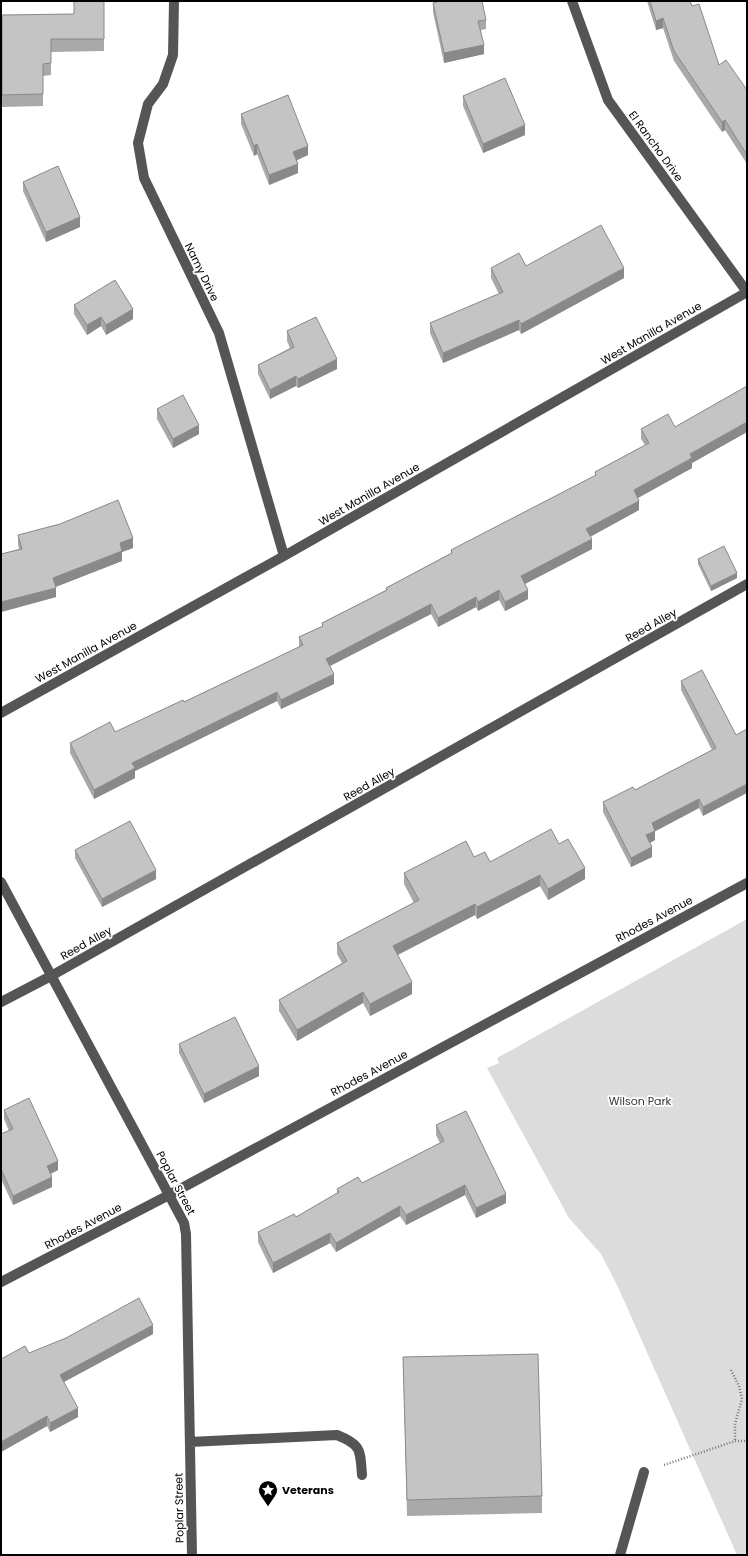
<svg xmlns="http://www.w3.org/2000/svg" width="748" height="1556" font-family="Poppins,sans-serif">
  <rect width="100%" height="100%" fill="#fff"/>
  <path fill="#dcdcdc" d="M 747,919 L 747,1555 L 737,1555 L 618,1287 L 601,1254 L 569,1218 L 487,1068 L 499,1063 L 497,1058 Z"/>
  <g fill="none" stroke-linecap="round" stroke-linejoin="round">
    <path stroke="#777" stroke-width="2.5" stroke-dasharray="1 2" stroke-linecap="butt" d="M 731,1370 L 739,1386 L 742,1399 L 735,1424 L 735,1441
      M 664,1465 L 735,1441 L 747,1441"/>
    <path stroke="#555" stroke-width="10" d="M 174,1 L 173,55 L 163,84 L 148,104 L 138,143 L 144,178 L 219,333 L 284,556
      M 572,1 L 608,100 L 747,292
      M 1,713 L 284,556 L 747,292
      M 1,882 L 184,1223 L 186,1234 L 192,1555
      M 1,1002 L 51,976 L 747,584
      M 1,1282 L 169,1195 L 747,883
      M 190,1442 L 337,1435 C 362,1445 360,1450 362,1475
      M 620,1555 L 644,1472"/>
  </g>
  <path fill="#a9a9a9" d="M 104,1 L 104,51 L 51,52 L 51,75 L 43,76 L 43,106 L 2,107 L 2,15 L 74,14 Z
    M 238,1 L 280,1 L 238,2 Z
    M 647,1 L 690,1 L 692,6 L 719,65 L 747,90 L 747,164 L 725,130 L 722,132 L 674,61 L 663,28 L 656,30 Z
    M 437,2 L 486,20 L 486,29 L 481,30 L 484,54 L 444,63 L 433,12 L 433,3 Z
    M 463,96 L 525,135 L 483,153 L 463,106 Z
    M 241,114 L 308,155 L 297,160 L 298,173 L 269,185 L 257,154 L 254,156 L 241,124 Z
    M 23,182 L 80,227 L 46,242 L 23,191 Z
    M 526,266 L 624,278 L 521,334 L 519,330 L 443,363 L 430,333 L 430,323 L 499,294 L 491,278 L 491,268 Z
    M 74,305 L 133,319 L 106,335 L 101,326 L 87,335 L 74,314 Z
    M 287,331 L 337,369 L 298,388 L 296,386 L 270,399 L 258,374 L 258,365 L 290,348 L 287,341 Z
    M 747,386 L 747,432 L 692,463 L 692,468 L 638,498 L 639,510 L 590,537 L 592,549 L 525,584 L 528,599 L 505,611 L 499,600 L 478,611 L 476,607 L 438,627 L 431,614 L 330,666 L 334,684 L 281,709 L 277,701 L 135,771 L 135,778 L 94,799 L 70,753 L 70,743 L 115,732 L 184,702 L 299,647 L 299,637 L 322,626 L 322,623 L 386,590 L 386,588 L 451,553 L 451,550 L 595,476 L 595,472 L 645,445 L 641,439 L 641,429 L 675,427 Z
    M 157,409 L 199,434 L 173,448 L 157,419 Z
    M 18,535 L 133,548 L 122,552 L 122,561 L 55,587 L 56,597 L 1,612 L 1,554 L 19,549 L 18,545 Z
    M 698,559 L 737,578 L 711,591 L 698,564 Z
    M 681,681 L 736,735 L 703,816 L 699,808 L 655,831 L 655,840 L 650,843 L 652,857 L 631,867 L 603,812 L 603,802 L 635,790 L 712,750 L 681,690 Z
    M 559,844 L 585,879 L 548,900 L 540,886 L 477,919 L 475,915 L 398,955 L 412,994 L 370,1016 L 363,1003 L 297,1041 L 279,1011 L 279,1000 L 342,963 L 337,954 L 337,943 L 414,903 L 404,884 L 404,873 L 474,857 L 490,862 Z
    M 75,850 L 156,879 L 102,907 L 75,858 Z
    M 179,1044 L 259,1076 L 204,1103 L 179,1053 Z
    M 4,1110 L 58,1170 L 50,1174 L 52,1187 L 13,1205 L 1,1179 L 1,1134 L 9,1131 L 4,1119 Z
    M 436,1125 L 506,1203 L 476,1218 L 465,1195 L 406,1225 L 400,1216 L 336,1252 L 330,1243 L 273,1273 L 258,1242 L 258,1232 L 296,1217 L 337,1193 L 337,1189 L 362,1183 L 440,1143 L 436,1135 Z
    M 153,1334 L 64,1382 L 78,1417 L 50,1432 L 47,1426 L 1,1452 L 1,1359 L 29,1353 Z
    M 403,1357 L 542,1496 L 542,1513 L 407,1516 Z"/>
  <path fill="#898989" d="M 663,18 L 663,28 L 656,30 L 656,21 Z
    M 484,45 L 484,54 L 444,63 L 444,53 Z
    M 725,120 L 725,130 L 722,132 L 722,122 Z
    M 525,125 L 525,135 L 483,153 L 483,144 Z
    M 257,144 L 257,154 L 254,156 L 254,146 Z
    M 308,146 L 308,155 L 293,162 L 293,152 Z
    M 298,164 L 298,173 L 269,185 L 269,175 Z
    M 80,217 L 80,227 L 46,242 L 46,232 Z
    M 624,268 L 624,278 L 521,334 L 521,324 Z
    M 133,309 L 133,319 L 106,335 L 106,325 Z
    M 101,317 L 101,326 L 87,335 L 87,325 Z
    M 519,320 L 519,330 L 443,363 L 443,353 Z
    M 337,359 L 337,369 L 298,388 L 298,379 Z
    M 296,376 L 296,386 L 270,399 L 270,390 Z
    M 747,422 L 747,432 L 692,463 L 692,468 L 634,500 L 634,490 L 690,454 Z
    M 199,425 L 199,434 L 173,448 L 173,439 Z
    M 639,501 L 639,510 L 586,539 L 586,529 Z
    M 133,538 L 133,548 L 122,552 L 122,561 L 53,588 L 53,578 L 120,543 Z
    M 592,539 L 592,549 L 521,586 L 521,576 Z
    M 737,573 L 737,578 L 711,591 L 711,586 Z
    M 56,588 L 56,597 L 1,612 L 1,602 Z
    M 499,590 L 499,600 L 478,611 L 478,602 Z
    M 528,590 L 528,599 L 505,611 L 505,602 Z
    M 476,597 L 476,607 L 438,627 L 438,618 Z
    M 431,604 L 431,614 L 326,668 L 326,659 Z
    M 334,674 L 334,684 L 281,709 L 281,700 Z
    M 277,692 L 277,701 L 135,771 L 135,778 L 94,799 L 94,790 L 132,763 Z
    M 747,784 L 747,793 L 703,816 L 703,807 Z
    M 699,799 L 699,808 L 652,833 L 652,823 Z
    M 655,831 L 655,840 L 646,845 L 646,835 Z
    M 652,847 L 652,857 L 631,867 L 631,858 Z
    M 585,868 L 585,879 L 548,900 L 548,889 Z
    M 156,870 L 156,879 L 102,907 L 102,899 Z
    M 540,875 L 540,886 L 477,919 L 477,907 Z
    M 475,904 L 475,915 L 393,957 L 393,946 Z
    M 412,982 L 412,994 L 370,1016 L 370,1004 Z
    M 363,992 L 363,1003 L 297,1041 L 297,1030 Z
    M 259,1066 L 259,1076 L 204,1103 L 204,1094 Z
    M 58,1161 L 58,1170 L 47,1176 L 47,1166 Z
    M 52,1177 L 52,1187 L 13,1205 L 13,1196 Z
    M 465,1185 L 465,1195 L 406,1225 L 406,1215 Z
    M 506,1194 L 506,1203 L 476,1218 L 476,1208 Z
    M 400,1206 L 400,1216 L 336,1252 L 336,1243 Z
    M 330,1233 L 330,1243 L 273,1273 L 273,1263 Z
    M 153,1325 L 153,1334 L 60,1384 L 60,1375 Z
    M 78,1408 L 78,1417 L 50,1432 L 50,1423 Z
    M 47,1416 L 47,1426 L 1,1452 L 1,1442 Z"/>
  <path fill="#c4c4c4" stroke="#898989" d="M 74,1 L 104,1 L 104,39 L 51,39 L 51,63 L 43,64 L 43,94 L 2,95 L 2,15 L 74,14 Z
    M 437,1 L 482,1 L 486,20 L 478,21 L 484,45 L 444,53 L 433,3 L 437,2 Z
    M 650,1 L 690,1 L 692,6 L 699,4 L 719,65 L 726,60 L 747,90 L 747,155 L 725,120 L 722,122 L 674,51 L 663,18 L 656,21 Z
    M 505,78 L 525,125 L 483,144 L 463,96 Z
    M 288,95 L 308,146 L 293,152 L 298,164 L 269,175 L 257,144 L 254,146 L 241,114 Z
    M 58,166 L 80,217 L 46,232 L 23,182 Z
    M 601,225 L 624,268 L 521,324 L 519,320 L 443,353 L 430,323 L 503,292 L 491,268 L 519,253 L 526,266 Z
    M 115,280 L 133,309 L 106,325 L 101,317 L 87,325 L 74,305 Z
    M 316,317 L 337,359 L 298,379 L 296,376 L 270,390 L 258,365 L 294,347 L 287,331 Z
    M 747,386 L 747,422 L 690,454 L 692,458 L 634,490 L 639,501 L 586,529 L 592,539 L 521,576 L 528,590 L 505,602 L 499,590 L 478,602 L 476,597 L 438,618 L 431,604 L 326,659 L 334,674 L 281,700 L 277,692 L 132,763 L 135,768 L 94,790 L 70,743 L 110,722 L 115,732 L 183,700 L 184,702 L 303,645 L 299,637 L 323,626 L 322,623 L 387,590 L 386,588 L 452,553 L 451,550 L 596,475 L 595,472 L 649,443 L 641,429 L 668,414 L 675,427 Z
    M 183,395 L 199,425 L 173,439 L 157,409 Z
    M 118,500 L 133,538 L 120,543 L 122,551 L 53,578 L 56,588 L 1,602 L 1,554 L 22,549 L 18,535 L 60,524 Z
    M 724,546 L 737,573 L 711,586 L 698,559 Z
    M 702,670 L 736,735 L 747,729 L 747,784 L 703,807 L 699,799 L 652,823 L 655,831 L 646,835 L 652,847 L 631,858 L 603,802 L 633,787 L 635,790 L 716,748 L 681,681 Z
    M 130,821 L 156,870 L 102,899 L 75,850 Z
    M 551,829 L 559,844 L 568,839 L 585,868 L 548,889 L 540,875 L 477,907 L 475,904 L 393,946 L 412,982 L 370,1004 L 363,992 L 297,1030 L 279,1000 L 347,961 L 337,943 L 419,900 L 404,873 L 466,841 L 474,857 L 485,852 L 490,862 Z
    M 235,1017 L 259,1066 L 204,1094 L 179,1044 Z
    M 29,1098 L 58,1161 L 47,1166 L 52,1177 L 13,1196 L 1,1169 L 1,1134 L 13,1129 L 4,1110 Z
    M 466,1111 L 506,1194 L 476,1208 L 465,1185 L 406,1215 L 400,1206 L 336,1243 L 330,1233 L 273,1263 L 258,1232 L 294,1214 L 296,1217 L 339,1192 L 337,1189 L 358,1177 L 362,1183 L 444,1141 L 436,1125 Z
    M 139,1298 L 153,1325 L 60,1375 L 78,1408 L 50,1423 L 47,1416 L 1,1442 L 1,1359 L 25,1346 L 29,1353 L 66,1338 Z
    M 538,1354 L 542,1496 L 407,1500 L 403,1357 Z"/>
  <defs>
    <g id="sight-pin" transform="scale(1)"><path d="M0 17L-7.5 6A9.5 9.5 0 1 1 7.5 6Z" fill="#000" stroke="#fff"/><path d="M0-6L1.8-2.2L6-1.7L2.9 1.2L3.7 5.4L0 3.3L-3.7 5.4L-2.9 1.2L-6-1.7L-1.8-2.2Z" fill="#fff"/></g>
  </defs>
  <g fill-rule="evenodd">
    <use href="#sight-pin" x="268" y="1490"/>
  </g>
  <g text-anchor="middle" stroke-width="3.5" stroke-linejoin="round" paint-order="stroke">
    <g font-size="11" fill="#000" stroke="#fff">
      <text transform="translate(656 146) rotate(54)" y="4">El Rancho Drive</text>
      <text transform="translate(202 272) rotate(64)" y="4">Namy Drive</text>
      <text transform="translate(651 333) rotate(-30)" y="4">West Manilla Avenue</text>
      <text transform="translate(369 494) rotate(-30)" y="4">West Manilla Avenue</text>
      <text transform="translate(651 625) rotate(-29)" y="4">Reed Alley</text>
      <text transform="translate(86 652) rotate(-29)" y="4">West Manilla Avenue</text>
      <text transform="translate(369 784) rotate(-29)" y="4">Reed Alley</text>
      <text transform="translate(654 919) rotate(-28)" y="4">Rhodes Avenue</text>
      <text transform="translate(86 943) rotate(-29)" y="4">Reed Alley</text>
      <text transform="translate(369 1073) rotate(-28)" y="4">Rhodes Avenue</text>
      <text transform="translate(176 1183) rotate(62)" y="4">Poplar Street</text>
      <text transform="translate(83 1226) rotate(-28)" y="4">Rhodes Avenue</text>
      <text transform="translate(179 1508) rotate(-91)" y="4">Poplar Street</text>
    </g>
    <g font-size="11" fill="#333" stroke="#fff">
      <text x="640" y="1105">Wilson Park</text>
    </g>
    <g font-size="11" font-weight="bold" fill="#000" stroke="#fff" text-anchor="start">
      <text x="282" y="1494">Veterans</text>
    </g>
  </g>
  <rect width="748" height="1556" fill="none" stroke="#000000" stroke-width="4"/>
</svg>
